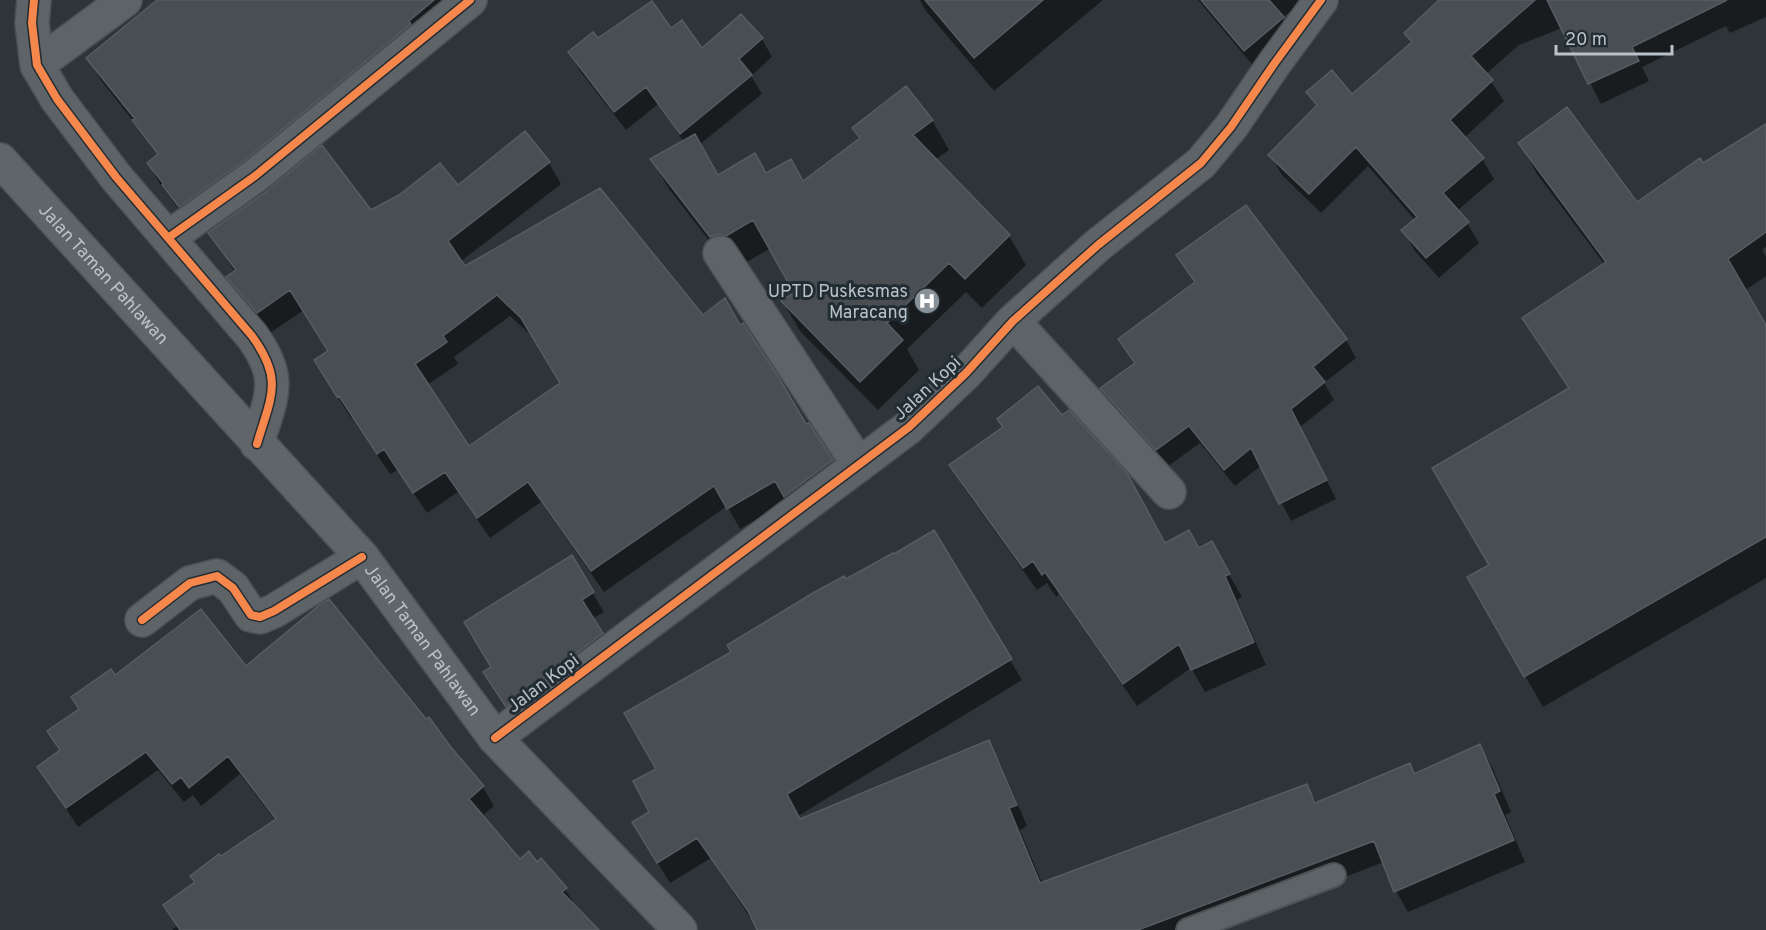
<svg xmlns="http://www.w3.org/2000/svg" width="1766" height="930" font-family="Overpass,sans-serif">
  <rect width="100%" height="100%" fill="#2e3539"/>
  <path fill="#0007" fill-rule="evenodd" d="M 159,0 L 471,0 L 192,227 L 160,184 L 149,164 L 158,156 L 137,126 L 100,79 L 88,58 Z
    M 920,0 L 1103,0 L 994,91 L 926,11 Z
    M 1198,0 L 1306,0 L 1282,18 L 1293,36 L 1255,68 Z
    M 1442,0 L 1766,0 L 1766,17 L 1730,33 L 1726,26 L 1642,67 L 1649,81 L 1601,104 L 1562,28 L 1519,45 L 1486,74 L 1504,101 L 1464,138 L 1482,159 L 1494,179 L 1457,211 L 1467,223 L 1479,243 L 1439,278 L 1415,251 L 1403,230 L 1415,220 L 1368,166 L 1321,213 L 1282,175 L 1270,155 L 1317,107 L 1308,92 L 1352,96 L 1412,44 L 1406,34 Z
    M 671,30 L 702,50 L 762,39 L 772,57 L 751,76 L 762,94 L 699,145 L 718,177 L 766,175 L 803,183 L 860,140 L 854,129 L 932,120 L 949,150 L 935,160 L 1009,236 L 1026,265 L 982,308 L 966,292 L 907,349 L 919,370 L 878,410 L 800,331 L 783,302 L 796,294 L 771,248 L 743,264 L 729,266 L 669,189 L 652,160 L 684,142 L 658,104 L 626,130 L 580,71 L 570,53 L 597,40 Z
    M 1766,126 L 1766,247 L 1762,250 L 1766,257 L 1766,276 L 1744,291 L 1766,328 L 1766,578 L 1543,707 L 1469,578 L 1490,566 L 1574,394 L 1543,347 L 1541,347 L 1524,318 L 1605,265 L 1537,174 L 1520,143 L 1636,204 Z
    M 549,163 L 561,184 L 460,262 L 464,268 L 703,317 L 740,327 L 806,426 L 808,425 L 844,482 L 788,501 L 740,529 L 727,506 L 604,592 L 541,502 L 490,538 L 458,492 L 427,513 L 398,470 L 390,474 L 352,417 L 351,418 L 328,382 L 330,352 L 304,310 L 270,333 L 240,299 L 228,277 L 235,272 L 210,233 L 371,212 ZM 510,316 L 535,339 L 561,384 L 468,448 L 427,385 L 458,364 L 454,357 Z
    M 1178,256 L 1346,340 L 1356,358 L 1324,383 L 1334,400 L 1300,427 L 1336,499 L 1291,521 L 1262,465 L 1235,486 L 1200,443 L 1167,467 L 1112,406 L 1102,389 L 1135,365 L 1120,340 L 1195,284 Z
    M 951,465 L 1165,545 L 1198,550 L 1211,543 L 1242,597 L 1237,600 L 1266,665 L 1205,692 L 1191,668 L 1137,706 L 1059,594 L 1056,597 L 1047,583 L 1037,590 L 964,488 Z
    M 571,557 L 604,612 L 592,619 L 613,653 L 518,725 L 496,691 L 493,667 Z
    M 1010,660 L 1022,680 L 798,816 L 800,820 L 988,742 L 1000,763 L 1027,826 L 1020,830 L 1042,883 L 1307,786 L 1317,803 L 1414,775 L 1480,746 L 1492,767 L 1511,812 L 1505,815 L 1525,862 L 1408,912 L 1396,891 L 1384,862 L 1206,930 L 758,930 L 711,858 L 670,883 L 646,844 Z
    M 245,668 L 449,747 L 483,787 L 494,806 L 482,816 L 520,861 L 537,864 L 565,889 L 577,908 L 594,930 L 172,930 L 177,926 L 165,905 L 196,883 L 220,858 L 275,820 L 240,774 L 201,806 L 193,795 L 184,802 L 158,770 L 78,827 L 39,767 L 60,752 L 49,732 L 80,710 L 115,677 Z"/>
  <path fill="#484e52" stroke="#565c61" stroke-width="1.5" fill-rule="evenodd" d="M 157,0 L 434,0 L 409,21 L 411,24 L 244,161 L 179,207 L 162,185 L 163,183 L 147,163 L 158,154 L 132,120 L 135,119 L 86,58 Z
    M 925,0 L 1043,0 L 974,58 Z
    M 1201,0 L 1269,0 L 1284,17 L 1244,51 Z
    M 1439,0 L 1535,0 L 1471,56 L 1493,80 L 1450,120 L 1484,158 L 1443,193 L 1469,222 L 1426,258 L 1401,230 L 1417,217 L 1356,147 L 1309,194 L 1268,155 L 1317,105 L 1306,92 L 1332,70 L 1352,94 L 1412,42 L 1404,33 Z
    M 1547,0 L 1727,0 L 1632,47 L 1639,61 L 1588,84 Z
    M 652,1 L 671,28 L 682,20 L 702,48 L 741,14 L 763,38 L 739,59 L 752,75 L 680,134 L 646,87 L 614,112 L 568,52 L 593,32 L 598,38 Z
    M 906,86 L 933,120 L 913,135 L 1010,235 L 965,279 L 949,263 L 887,323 L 903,340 L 860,382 L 781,301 L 794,293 L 753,220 L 726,236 L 718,234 L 710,237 L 650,159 L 695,134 L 718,175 L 755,153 L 766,173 L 791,159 L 803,181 L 860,138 L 852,128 Z
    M 1567,107 L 1637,202 L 1700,158 L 1703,163 L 1766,124 L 1766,232 L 1728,259 L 1766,325 L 1766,537 L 1524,677 L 1467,577 L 1489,565 L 1432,468 L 1569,388 L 1522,318 L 1606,262 L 1518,143 Z
    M 525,131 L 550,162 L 448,241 L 465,266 L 600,188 L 703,315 L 725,298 L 740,325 L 743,323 L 778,376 L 806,424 L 809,423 L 833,460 L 784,497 L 775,481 L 727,509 L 714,486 L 591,571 L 528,482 L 477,518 L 445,472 L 413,493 L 384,449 L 377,454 L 339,396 L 337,397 L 314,360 L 328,351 L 290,290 L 257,313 L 226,277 L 236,270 L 208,233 L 267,191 L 322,145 L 371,210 L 399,195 L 440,163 L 458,185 ZM 497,295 L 521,318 L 560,383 L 469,446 L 415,364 L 447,342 L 443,336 Z
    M 1246,205 L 1347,339 L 1313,367 L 1325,382 L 1291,409 L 1327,480 L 1279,504 L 1251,448 L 1224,470 L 1189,426 L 1156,450 L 1100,388 L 1135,363 L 1118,339 L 1195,282 L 1176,255 Z
    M 1038,386 L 1062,415 L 1069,410 L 1127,473 L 1165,543 L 1189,530 L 1199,548 L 1212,541 L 1230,574 L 1225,576 L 1254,642 L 1191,670 L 1179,644 L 1123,684 L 1045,572 L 1042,575 L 1033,561 L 1023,568 L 949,465 L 1003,427 L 997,419 Z
    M 934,530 L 1012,659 L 787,794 L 800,819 L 989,740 L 1017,805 L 1009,808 L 1040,883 L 1307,784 L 1315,803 L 1410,763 L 1414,774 L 1480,744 L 1500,791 L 1494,794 L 1514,840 L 1394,892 L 1374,841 L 1138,930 L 757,930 L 748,911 L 697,838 L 657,863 L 632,822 L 649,812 L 633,781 L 656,769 L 624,713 L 731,652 L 727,645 L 813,593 L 844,576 L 846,579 L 893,553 L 894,554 Z
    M 572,555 L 594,592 L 582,600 L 603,633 L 506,707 L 483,672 L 491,667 L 464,622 Z
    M 329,599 L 426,719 L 429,717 L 450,746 L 484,786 L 469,799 L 520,859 L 529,851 L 537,862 L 541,858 L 567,888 L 562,892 L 599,930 L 180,930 L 163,905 L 195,882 L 190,876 L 219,854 L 221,856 L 276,819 L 228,756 L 189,788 L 181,777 L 172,784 L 146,752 L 66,808 L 37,767 L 60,750 L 47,731 L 79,709 L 71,697 L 111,669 L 115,675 L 201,609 L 246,666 L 318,606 Z"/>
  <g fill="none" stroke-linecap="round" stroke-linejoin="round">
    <g stroke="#4c5154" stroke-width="26">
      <path id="service" d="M 1188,930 L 1334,875"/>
    </g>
    <g stroke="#4c5154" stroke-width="36">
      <path id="minor" d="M 34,0 L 32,23 L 37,65 L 57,99 L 116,177 L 252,336 C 284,380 271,396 257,444
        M 37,65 L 125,0
        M 168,238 L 255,176 L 470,0
        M 720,253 L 859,465
        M 1013,321 L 1169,492
        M 142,620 L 190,583 L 217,576 L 233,588 L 251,615 L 260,617 L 274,611 L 362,557
        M 495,738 L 909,427 L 966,373 L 1013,321 L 1098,245 L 1201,163 L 1231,127 L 1274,64 L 1321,0"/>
    </g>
    <g stroke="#4c5256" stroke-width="36">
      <g id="primary">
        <path id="s1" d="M 0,160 L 362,557 L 495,738 L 680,930"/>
      </g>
    </g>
    <use href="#service" stroke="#5e6367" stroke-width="22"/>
    <use href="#minor" stroke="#5e6367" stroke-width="33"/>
    <use href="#primary" stroke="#606569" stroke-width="33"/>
    <g stroke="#222c33" stroke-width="11">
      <path id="cycleway" d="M 34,0 L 32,23 L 37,65 L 57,99 L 116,177 L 252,336 C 284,380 271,396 257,444
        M 168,238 L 255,176 L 470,0
        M 142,620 L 190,583 L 217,576 L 233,588 L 251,615 L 260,617 L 274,611 L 362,557
        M 495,738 L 909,427 L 966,373 L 1013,321 L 1098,245 L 1201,163 L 1231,127 L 1274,64 L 1321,0"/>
    </g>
    <use href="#cycleway" stroke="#f5874c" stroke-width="8"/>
  </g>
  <defs>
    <g id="hospital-disc" transform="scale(1.35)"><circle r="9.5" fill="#889197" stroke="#222c33"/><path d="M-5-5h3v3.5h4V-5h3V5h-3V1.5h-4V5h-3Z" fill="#fff"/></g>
  </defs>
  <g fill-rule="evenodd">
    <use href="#hospital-disc" x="927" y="301"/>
  </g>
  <g text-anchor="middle" stroke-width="6" stroke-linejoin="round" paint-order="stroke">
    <g font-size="18" fill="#b9c2c9" stroke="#222c33">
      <text dy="6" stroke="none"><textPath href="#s1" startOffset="154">Jalan Taman Pahlawan</textPath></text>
      <text transform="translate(927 388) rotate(-43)" y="6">Jalan Kopi</text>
      <text dy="6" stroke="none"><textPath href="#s1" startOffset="640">Jalan Taman Pahlawan</textPath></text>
      <text transform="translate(543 683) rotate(-37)" y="6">Jalan Kopi</text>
    </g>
    <g font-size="18" fill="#b9c2c9" stroke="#222c33" text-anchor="end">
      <text x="908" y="297">UPTD Puskesmas<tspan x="908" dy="21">Maracang</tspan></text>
    </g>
  </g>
  <path d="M1556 45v9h116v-9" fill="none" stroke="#b9c2c9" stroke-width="3"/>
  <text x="1565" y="45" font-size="18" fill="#b9c2c9" stroke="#222c33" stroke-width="4.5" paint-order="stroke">20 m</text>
</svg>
